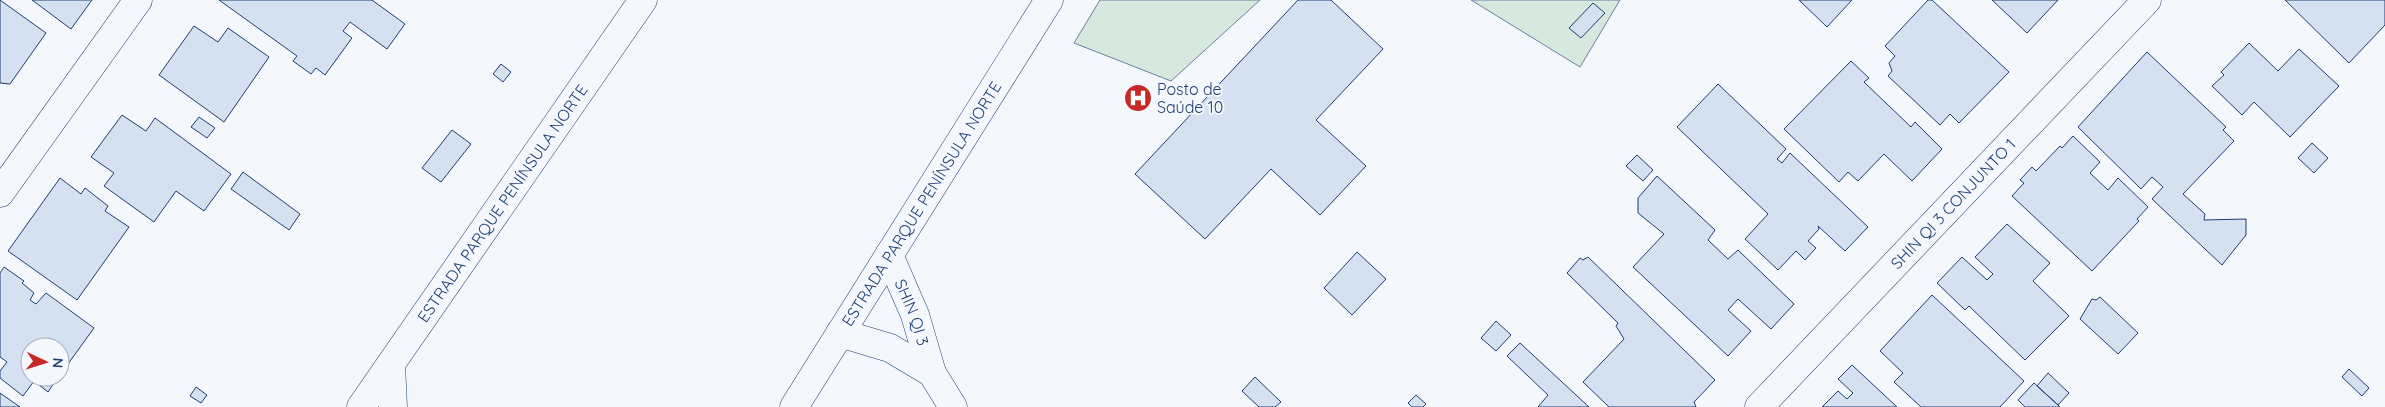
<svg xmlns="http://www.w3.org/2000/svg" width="2385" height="407" font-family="Quicksand,sans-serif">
  <rect width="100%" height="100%" fill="#f4f7fb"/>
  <path fill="#d7e8df" stroke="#687fa3" d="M 1100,0 L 1260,0 L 1171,81 L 1074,43 Z
    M 1471,0 L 1620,0 L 1580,67 Z"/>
  <path fill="#d5e0f0" stroke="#1d3f73" d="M 0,0 L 46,33 L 10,84 L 0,83 Z
    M 32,0 L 92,0 L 71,29 Z
    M 219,0 L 372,0 L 405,24 L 387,49 L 350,22 L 343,31 L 352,38 L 325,75 L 316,68 L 311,74 L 293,61 L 297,56 Z
    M 1298,0 L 1331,0 L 1383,49 L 1316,120 L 1366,166 L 1320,215 L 1271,169 L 1205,239 L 1135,174 Z
    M 1799,0 L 1852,0 L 1827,27 Z
    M 1928,0 L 1932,0 L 2009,72 L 1959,123 L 1950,114 L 1940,125 L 1888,76 L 1892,71 L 1889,63 L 1895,56 L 1885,46 Z
    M 1992,0 L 2058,0 L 2027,33 Z
    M 2285,0 L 2385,0 L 2385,25 L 2349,63 Z
    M 1593,3 L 1605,13 L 1581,38 L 1569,28 Z
    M 194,26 L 218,42 L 228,28 L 269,57 L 224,122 L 159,75 Z
    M 2249,43 L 2278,71 L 2299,49 L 2339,86 L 2290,137 L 2254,102 L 2242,115 L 2212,86 L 2224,75 L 2221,72 Z
    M 2147,52 L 2226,127 L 2223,130 L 2234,141 L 2183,194 L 2205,214 L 2204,220 L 2246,219 L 2246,235 L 2222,265 L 2152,199 L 2163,187 L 2152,177 L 2141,189 L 2078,127 Z
    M 1851,61 L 1869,78 L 1864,82 L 1911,127 L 1915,122 L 1942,149 L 1912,181 L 1884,154 L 1858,181 L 1848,172 L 1839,182 L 1784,129 Z
    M 501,64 L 511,72 L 503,82 L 493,74 Z
    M 1718,84 L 1786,149 L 1777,159 L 1782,163 L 1790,153 L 1868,227 L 1845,251 L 1818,226 L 1819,229 L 1808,241 L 1816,248 L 1805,260 L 1796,251 L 1778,270 L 1745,239 L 1768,214 L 1677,127 Z
    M 122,115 L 146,131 L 155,118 L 231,174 L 204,211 L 176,191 L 154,222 L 104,186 L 114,173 L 91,157 Z
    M 199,117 L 215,128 L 207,138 L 191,127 Z
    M 452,130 L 471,144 L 441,182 L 422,168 Z
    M 2073,136 L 2100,162 L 2090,173 L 2108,190 L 2118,178 L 2148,207 L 2137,219 L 2139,221 L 2092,271 L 2012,196 L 2024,183 L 2020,180 L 2032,167 L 2036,171 L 2060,146 L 2062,148 Z
    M 2312,143 L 2328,158 L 2314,173 L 2298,158 Z
    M 1637,155 L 1653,170 L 1643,181 L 1626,166 Z
    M 243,172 L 300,214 L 289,230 L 231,189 Z
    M 1657,176 L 1715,230 L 1708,240 L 1728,259 L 1738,250 L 1794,304 L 1771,329 L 1738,299 L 1728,310 L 1751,331 L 1728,356 L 1633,267 L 1664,234 L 1638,213 L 1638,198 Z
    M 60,178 L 81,194 L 85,188 L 108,206 L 105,211 L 129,227 L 77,300 L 8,251 Z
    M 2007,224 L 2050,263 L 2033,281 L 2069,316 L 2025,360 L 1969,306 L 1965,310 L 1937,283 L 1962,257 L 1987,280 L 1993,274 L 1975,257 Z
    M 1357,252 L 1386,279 L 1352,315 L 1324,288 Z
    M 1588,257 L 1715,380 L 1694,402 L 1696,407 L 1609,407 L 1583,382 L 1624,339 L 1616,326 L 1618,323 L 1567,273 L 1580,258 L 1583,260 Z
    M 4,267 L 24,281 L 22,283 L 34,293 L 30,300 L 36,304 L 46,293 L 94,328 L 60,375 L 60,347 L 30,347 L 30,377 L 58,377 L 48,392 L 34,381 L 23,396 L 0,378 L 0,371 L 7,362 L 0,357 L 0,273 Z
    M 1932,295 L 2024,381 L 2000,407 L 1921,407 L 1894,382 L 1903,373 L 1880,351 Z
    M 2100,297 L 2138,333 L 2118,354 L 2080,319 L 2092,299 L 2096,300 Z
    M 1496,321 L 1511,335 L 1496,351 L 1481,338 Z
    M 1520,343 L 1589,407 L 1538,407 L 1548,395 L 1507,356 Z
    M 1852,365 L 1897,407 L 1822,407 L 1838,391 L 1847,399 L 1853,393 L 1838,379 Z
    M 2349,369 L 2369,388 L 2362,396 L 2342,377 Z
    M 2048,373 L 2069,393 L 2058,405 L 2037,386 Z
    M 1255,377 L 1281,402 L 1275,407 L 1259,407 L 1242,391 Z
    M 2034,383 L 2058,405 L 2060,407 L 2025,407 L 2018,400 Z
    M 196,387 L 207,395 L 201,403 L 190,396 Z
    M 0,393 L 20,407 L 0,407 Z
    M 1416,395 L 1426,404 L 1423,407 L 1412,407 L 1408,403 Z"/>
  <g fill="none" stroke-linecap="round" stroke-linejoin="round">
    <g stroke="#1d3f73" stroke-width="29">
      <g id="minor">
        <path d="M 0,193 L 138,0"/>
        <path id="s1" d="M 889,255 L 915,315 L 932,373 L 953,407"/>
        <path d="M 840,333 L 890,348 L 932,373"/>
        <path id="s2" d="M 1759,407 L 2147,0"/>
      </g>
    </g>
    <g stroke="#1d3f73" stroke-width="29">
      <g id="major">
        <path d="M 391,364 L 393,407"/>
        <path id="s3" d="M 361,407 L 643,0"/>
        <path id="s4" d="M 794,407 L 1049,0"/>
      </g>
    </g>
    <use href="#minor" stroke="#f4f7fb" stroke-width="28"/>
    <use href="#major" stroke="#f4f7fb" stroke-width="28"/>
  </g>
  <defs>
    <g id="hospital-disc" transform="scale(1.4375)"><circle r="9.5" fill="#c62828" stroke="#f4f7fb"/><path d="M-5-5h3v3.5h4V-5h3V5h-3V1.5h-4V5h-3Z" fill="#fff"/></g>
  </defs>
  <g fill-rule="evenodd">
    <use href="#hospital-disc" x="1138" y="98"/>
  </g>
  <g text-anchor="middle" stroke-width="4" stroke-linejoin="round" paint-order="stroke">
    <g font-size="16" fill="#1d3f73" stroke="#f4f7fb" text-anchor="start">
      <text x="1157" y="95">Posto de<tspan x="1157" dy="18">Saúde 10</tspan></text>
    </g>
    <g font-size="16" fill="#1d3f73" stroke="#f4f7fb">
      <text dy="6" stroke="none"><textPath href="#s4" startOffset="240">ESTRADA PARQUE PENÍNSULA NORTE</textPath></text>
      <text dy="6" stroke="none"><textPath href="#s3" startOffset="248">ESTRADA PARQUE PENÍNSULA NORTE</textPath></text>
      <text dy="6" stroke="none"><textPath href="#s2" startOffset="281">SHIN QI 3 CONJUNTO 1</textPath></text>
      <text dy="6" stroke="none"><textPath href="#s1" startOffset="62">SHIN QI 3</textPath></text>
    </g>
  </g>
  <g transform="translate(45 362) rotate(94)"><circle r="24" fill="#f4f7fb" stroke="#9eadc5"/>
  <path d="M0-4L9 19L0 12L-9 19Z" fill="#c62828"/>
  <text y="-8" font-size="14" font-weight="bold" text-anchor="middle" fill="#1d3f73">N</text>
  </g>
</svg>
